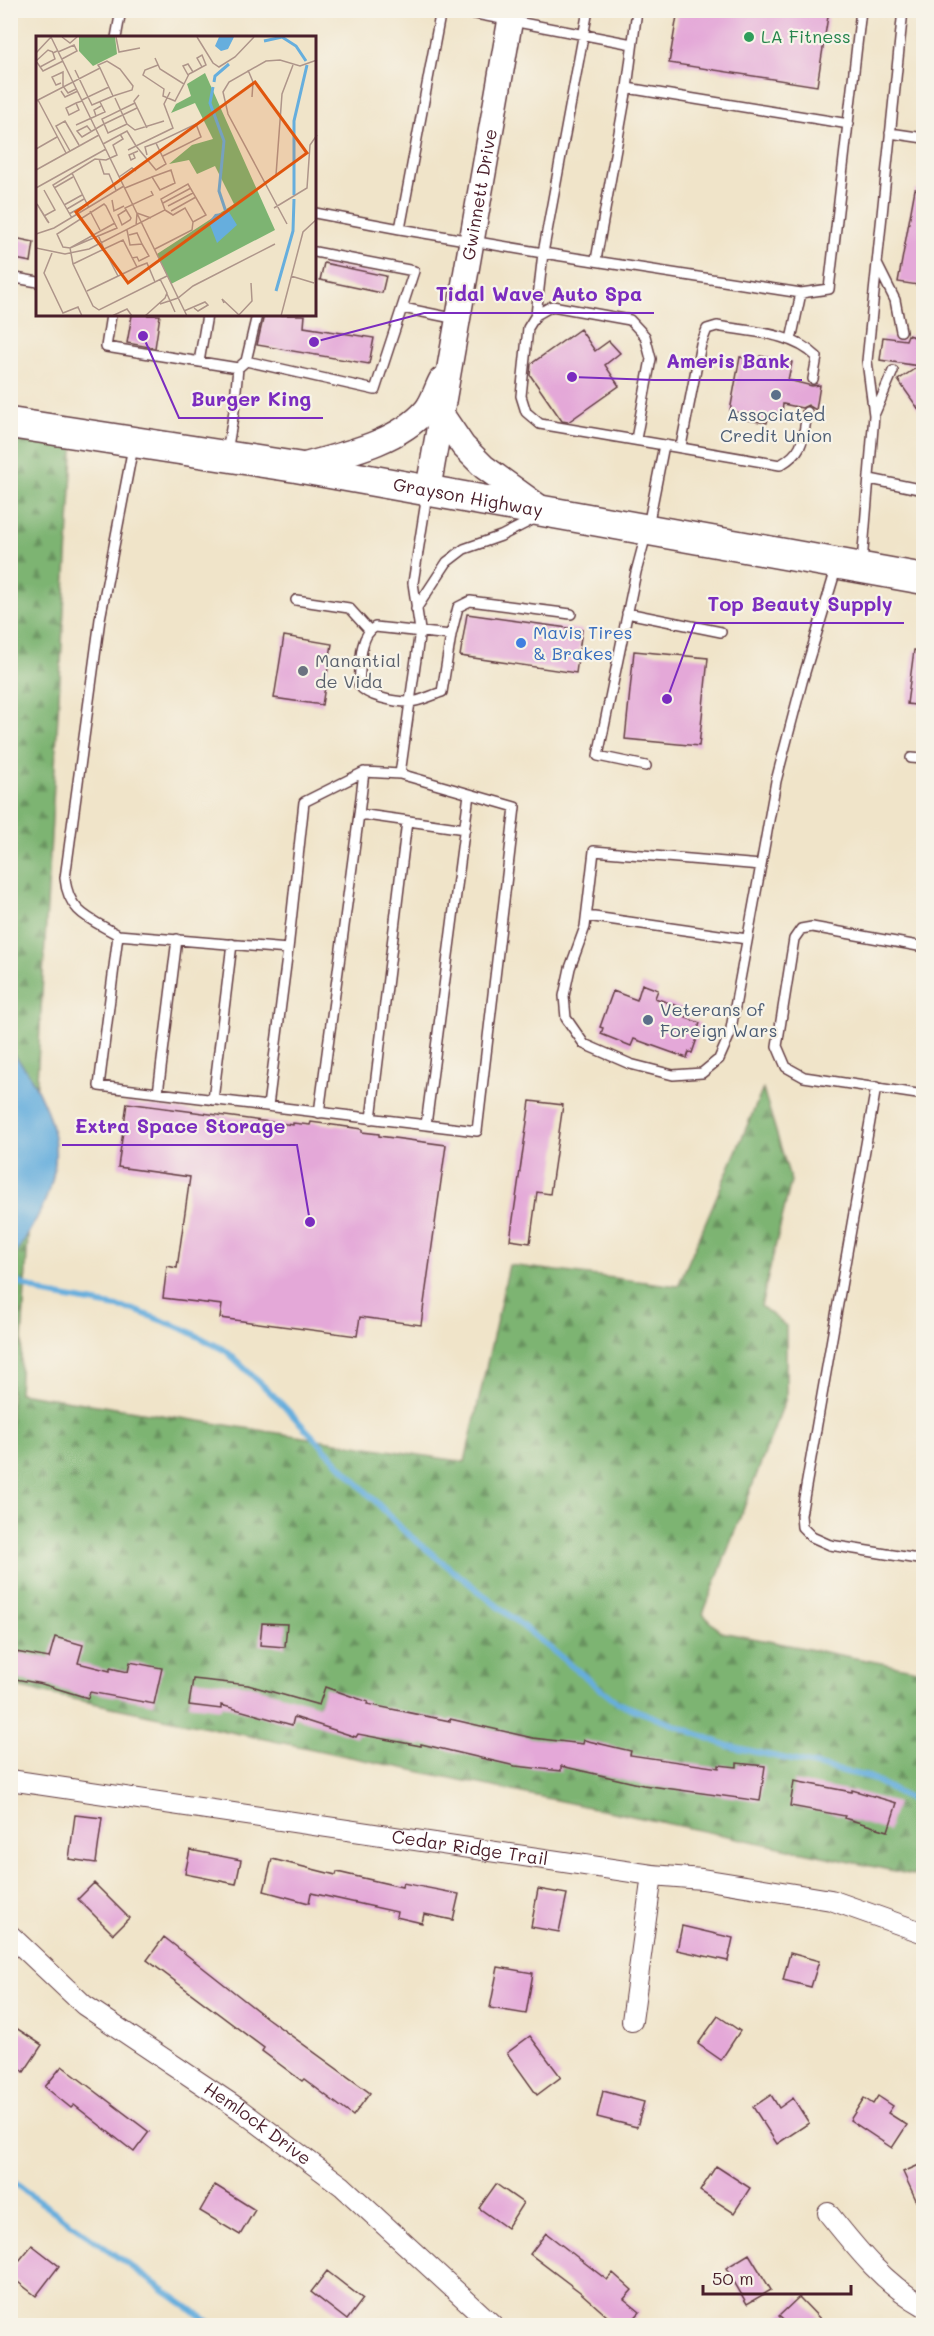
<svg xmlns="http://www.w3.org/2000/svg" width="934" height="2336" font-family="Mali,sans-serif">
  <defs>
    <pattern id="forest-firs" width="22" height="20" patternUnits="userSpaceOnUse" patternTransform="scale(1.5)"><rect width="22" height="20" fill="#7db472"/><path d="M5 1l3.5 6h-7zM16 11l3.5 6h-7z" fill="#68925e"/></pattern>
  </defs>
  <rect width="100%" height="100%" fill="#f7f3e8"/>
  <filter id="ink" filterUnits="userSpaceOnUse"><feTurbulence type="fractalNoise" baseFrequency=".0167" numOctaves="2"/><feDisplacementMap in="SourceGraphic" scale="12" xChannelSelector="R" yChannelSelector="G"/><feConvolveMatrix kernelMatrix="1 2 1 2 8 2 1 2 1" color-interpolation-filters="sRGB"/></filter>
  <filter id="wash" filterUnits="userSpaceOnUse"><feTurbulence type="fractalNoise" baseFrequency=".008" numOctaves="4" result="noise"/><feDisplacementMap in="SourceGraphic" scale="24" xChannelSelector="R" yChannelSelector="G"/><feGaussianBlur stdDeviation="1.35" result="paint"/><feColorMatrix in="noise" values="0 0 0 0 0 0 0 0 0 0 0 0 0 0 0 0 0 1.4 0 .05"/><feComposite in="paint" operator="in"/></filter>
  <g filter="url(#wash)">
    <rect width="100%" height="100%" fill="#f0e4c9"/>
    <path fill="url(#forest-firs)" stroke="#646a4e" stroke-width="1.5" d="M 10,423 L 74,436 L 19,1393 L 465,1462 L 509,1265 L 678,1286 L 763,1089 L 791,1181 L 761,1306 L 786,1326 L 786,1398 L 703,1614 L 721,1632 L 923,1671 L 923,1877 L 11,1686 Z"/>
    <path fill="#66aedd" stroke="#586684" stroke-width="1.5" d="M 11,1052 C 27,1068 34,1082 43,1102 C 73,1167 44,1207 11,1262 Z"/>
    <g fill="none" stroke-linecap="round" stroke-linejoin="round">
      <path stroke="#66aedd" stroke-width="6" d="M 10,1279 L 46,1294 L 134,1310 L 184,1329 L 226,1351 L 273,1395 L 404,1531 L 618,1703 L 728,1746 L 869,1777 L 924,1807
        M 10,2180 L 214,2326"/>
    </g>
    <g id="blocks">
      <path fill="#e4a8d8" d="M 678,10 L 829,10 L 817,86 L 669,63 Z
        M 915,189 L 924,190 L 924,286 L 898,282 Z
        M 10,237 L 34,242 L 31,262 L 10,258 Z
        M 324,263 L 386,276 L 382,293 L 320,280 Z
        M 132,315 L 160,315 L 155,348 L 127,343 Z
        M 264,315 L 305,315 L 304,327 L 374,338 L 369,364 L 257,345 Z
        M 580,329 L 595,351 L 609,341 L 620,353 L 605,365 L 619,386 L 568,422 L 562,421 L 530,375 L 531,364 Z
        M 908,335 L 924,340 L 924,417 L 898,380 L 919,366 L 880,360 L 883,337 L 906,340 Z
        M 760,356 L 792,362 L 788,380 L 812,386 L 820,385 L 816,410 L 808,405 L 802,408 L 783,404 L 781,420 L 768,418 L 767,423 L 741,419 L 742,413 L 730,411 L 740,357 L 759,361 Z
        M 467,614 L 582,630 L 576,673 L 460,656 Z
        M 284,636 L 332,644 L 322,705 L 274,698 Z
        M 914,650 L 924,651 L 924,706 L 907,704 Z
        M 634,651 L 708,658 L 699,746 L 625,739 Z
        M 642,984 L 658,990 L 655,998 L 689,1010 L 686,1018 L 700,1023 L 698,1029 L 700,1030 L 692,1053 L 689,1052 L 687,1058 L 634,1039 L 631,1046 L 601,1034 L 603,1028 L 600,1027 L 613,991 L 637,1000 Z
        M 530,1101 L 563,1105 L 550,1194 L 537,1192 L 530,1243 L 510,1240 Z
        M 127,1103 L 293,1125 L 293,1123 L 310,1125 L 311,1122 L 362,1129 L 362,1132 L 379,1134 L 379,1136 L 446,1145 L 421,1325 L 360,1317 L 357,1336 L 220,1318 L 222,1305 L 163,1298 L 167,1266 L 177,1268 L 190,1177 L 118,1167 Z
        M 262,1623 L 287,1624 L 285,1647 L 260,1645 Z
        M 55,1637 L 83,1645 L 78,1663 L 110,1671 L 110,1668 L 128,1672 L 130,1662 L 162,1668 L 154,1704 L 90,1692 L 88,1698 L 42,1684 L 10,1678 L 10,1651 L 49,1658 Z
        M 193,1679 L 248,1685 L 319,1705 L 325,1687 L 368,1702 L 367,1704 L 450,1721 L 450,1719 L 533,1738 L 583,1744 L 584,1740 L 631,1751 L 630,1755 L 719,1768 L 719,1765 L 737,1767 L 737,1763 L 765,1766 L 760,1801 L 643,1785 L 561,1766 L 561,1771 L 515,1766 L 421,1744 L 421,1746 L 358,1734 L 356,1737 L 294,1717 L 292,1725 L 221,1705 L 221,1709 L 189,1705 Z
        M 794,1781 L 852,1792 L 852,1790 L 897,1803 L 888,1831 L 844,1818 L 845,1816 L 790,1806 Z
        M 75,1815 L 102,1818 L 96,1863 L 69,1859 Z
        M 190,1850 L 241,1860 L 236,1884 L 185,1874 Z
        M 272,1859 L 336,1875 L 337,1872 L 402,1887 L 403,1883 L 459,1894 L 453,1920 L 424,1914 L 422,1923 L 396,1917 L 397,1912 L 311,1893 L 309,1903 L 264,1891 Z
        M 94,1883 L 129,1918 L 113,1934 L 78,1899 Z
        M 538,1889 L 567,1894 L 559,1932 L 531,1927 Z
        M 682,1926 L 733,1938 L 728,1961 L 677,1950 Z
        M 164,1937 L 267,2018 L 370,2093 L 353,2116 L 304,2079 L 302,2081 L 262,2051 L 264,2048 L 147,1960 Z
        M 790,1953 L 819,1961 L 811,1987 L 783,1980 Z
        M 498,1967 L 533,1973 L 526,2014 L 490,2008 Z
        M 718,2016 L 740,2031 L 721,2060 L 698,2044 Z
        M 10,2024 L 42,2045 L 24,2072 L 10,2063 Z
        M 530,2036 L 561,2077 L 537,2095 L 507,2053 Z
        M 62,2066 L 149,2132 L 134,2152 L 74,2105 L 71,2108 L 45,2087 Z
        M 603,2091 L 644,2102 L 637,2127 L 597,2117 Z
        M 771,2095 L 779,2108 L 793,2098 L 809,2123 L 777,2144 L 753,2107 Z
        M 878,2096 L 893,2106 L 888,2113 L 907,2125 L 892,2148 L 850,2120 L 864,2098 L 873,2104 Z
        M 924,2163 L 924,2217 L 903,2172 Z
        M 716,2166 L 750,2188 L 734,2213 L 700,2191 Z
        M 496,2184 L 523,2203 L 507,2228 L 479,2208 Z
        M 215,2185 L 255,2210 L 240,2235 L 200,2211 Z
        M 546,2233 L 607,2280 L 613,2273 L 632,2290 L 624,2299 L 640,2312 L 628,2325 L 617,2325 L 580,2292 L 530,2254 Z
        M 32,2245 L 59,2266 L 36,2296 L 10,2276 L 10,2272 Z
        M 749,2254 L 771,2290 L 747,2304 L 726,2268 Z
        M 327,2271 L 363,2299 L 347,2320 L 311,2292 Z
        M 799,2297 L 826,2325 L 788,2325 L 779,2316 Z"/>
    </g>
  </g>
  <g filter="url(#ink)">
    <use href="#blocks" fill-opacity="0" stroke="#633d43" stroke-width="1.5"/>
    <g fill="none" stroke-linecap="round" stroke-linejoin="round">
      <g stroke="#633d43" stroke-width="12">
        <path id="service" d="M 455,10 L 632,44
          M 588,10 L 543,253 L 801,293 L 829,289 L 861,10
          M 116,38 L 121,10
          M 627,88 L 849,124
          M 890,133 L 924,138
          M 315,213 L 400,229 L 441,10
          M 400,229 L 543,253 L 536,315
          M 596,260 L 627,88 L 637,10
          M 877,264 L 895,300 L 901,331
          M 10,277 L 38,282
          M 403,308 L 457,319
          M 111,315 L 106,347 L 238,368 L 246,361
          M 257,315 L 246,361 L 375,390 L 414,271 L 315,252
          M 791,340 L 801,293
          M 199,362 L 207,315
          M 875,413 L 893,371
          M 636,439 L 651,359 L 645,336 L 630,320 L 552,306 L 536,315 L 528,328 L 521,396 L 526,412 L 540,424 L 664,445 L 647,531 L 636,572 L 598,756 L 646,766
          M 664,445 L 780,465 C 805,451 803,438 807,412
          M 681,446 L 701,344 L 707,329 L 717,326 C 750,332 792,332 817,357 L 813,379
          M 227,452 L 234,411 L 238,368
          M 870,479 L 924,490
          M 862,563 L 874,415 L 867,361 L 903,10
          M 296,600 L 349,608 L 369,630
          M 416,609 L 447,562 L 464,549 L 501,536 L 536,518
          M 627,613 L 721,632
          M 375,627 L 451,635 L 442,692 C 432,695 419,702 409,702 C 395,702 367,697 359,685 C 361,668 358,636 375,627 Z
          M 451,635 L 458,607 L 470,601 L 571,614
          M 911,758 L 924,759
          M 364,772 L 359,814 L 465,829
          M 400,774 L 364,772 L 304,802 L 288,949 L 118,935 L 99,1086 L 477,1131 L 515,807 L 400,774 L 420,630 L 413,583 L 427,495
          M 594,851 L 761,865 L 730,1034 L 719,1059 L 702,1073 L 673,1075 L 630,1064 L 584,1044 L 566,1018 L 564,996 L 570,968 L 585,927 Z
          M 761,865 L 776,781 L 802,682 L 837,566
          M 587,916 L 747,939
          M 118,935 C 91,919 68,913 65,878 L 100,619 L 133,447
          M 924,947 L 812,927 L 801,929 L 794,939 L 777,1046 L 786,1067 L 804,1077 L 924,1095
          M 876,1087 L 801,1515 L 802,1527 L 812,1537 L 830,1545 L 924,1560
          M 158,1093 L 177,939
          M 213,1100 L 232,944
          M 268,1106 L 288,949
          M 319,1113 L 359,814
          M 371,1119 L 407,821
          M 426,1125 L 469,794"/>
      </g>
      <g stroke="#633d43" stroke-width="22">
        <g id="minor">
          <path id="s1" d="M 10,1780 L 652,1875 L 702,1879 L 831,1900 L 924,1933"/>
          <path id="s2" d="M 10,1935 L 84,2005 L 239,2109 L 342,2186 L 494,2326"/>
          <path d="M 632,2021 L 652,1875"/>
          <path d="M 828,2213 C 856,2248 884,2284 924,2306"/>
        </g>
      </g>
      <g stroke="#633d43" stroke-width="27">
        <g id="tertiary">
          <path d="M 442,415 L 463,446 L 484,467 L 542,509"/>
          <path d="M 298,467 C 339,455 397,444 426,410 C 433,402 436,389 441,380"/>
          <path id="s3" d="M 428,490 L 512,10"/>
        </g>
      </g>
      <g stroke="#633d43" stroke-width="33">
        <g id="primary">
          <path id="s4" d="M 10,423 L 296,467 L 924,579"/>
        </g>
      </g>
      <use href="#service" stroke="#fff" stroke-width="9"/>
      <use href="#minor" stroke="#fff" stroke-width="20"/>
      <use href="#tertiary" stroke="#fff" stroke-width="24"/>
      <use href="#primary" stroke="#fff" stroke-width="30"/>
    </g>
  </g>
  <circle fill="#2e9e5b" stroke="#f7f3e8" stroke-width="2" cx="749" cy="37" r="6"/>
  <g fill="#5c6f8a" stroke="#f7f3e8" stroke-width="2">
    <circle cx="776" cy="395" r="6"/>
    <circle cx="648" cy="1020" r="6"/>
  </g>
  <circle fill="#3f7fe0" stroke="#f7f3e8" stroke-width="2" cx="521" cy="643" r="6"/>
  <circle fill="#6b7280" stroke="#f7f3e8" stroke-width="2" cx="303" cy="671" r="6"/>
  <g text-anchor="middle" stroke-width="4.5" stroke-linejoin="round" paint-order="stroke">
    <g font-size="18" fill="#27864d" stroke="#f7f3e8" text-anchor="start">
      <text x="761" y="43">LA Fitness</text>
    </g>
    <g font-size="18" fill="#4a1f2b" stroke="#f7f3e8">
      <text dy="6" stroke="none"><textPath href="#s3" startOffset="300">Gwinnett Drive</textPath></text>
      <text dy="6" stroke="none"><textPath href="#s4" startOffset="464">Grayson Highway</textPath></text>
      <text dy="6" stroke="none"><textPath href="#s1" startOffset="465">Cedar Ridge Trail</textPath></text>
      <text dy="6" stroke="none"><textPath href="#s2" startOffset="312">Hemlock Drive</textPath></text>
    </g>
    <g font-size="18" fill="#4e5e75" stroke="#f7f3e8">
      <text x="776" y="421">Associated<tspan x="776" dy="21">Credit Union</tspan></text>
      <text x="660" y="1016" text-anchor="start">Veterans of<tspan x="660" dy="21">Foreign Wars</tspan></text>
    </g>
    <g font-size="18" fill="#366cbe" stroke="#f7f3e8" text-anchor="start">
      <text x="533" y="639">Mavis Tires<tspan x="533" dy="21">&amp; Brakes</tspan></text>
    </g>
    <g font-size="18" fill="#5b616d" stroke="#f7f3e8" text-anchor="start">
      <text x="315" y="667">Manantial<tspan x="315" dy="21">de Vida</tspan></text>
    </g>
  </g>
  <g transform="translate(36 36)">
    <rect width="280" height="280" fill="#f0e4c9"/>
    <path d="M 43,1 L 79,1 L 81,18 L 57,30 L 43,15 ZM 169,37 L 239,194 L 135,248 L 121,218 L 198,168 L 179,130 L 161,138 L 153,124 L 133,128 L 156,109 L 177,103 L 159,67 L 135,77 L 140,68 L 155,60 L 151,48 Z" fill="#7db472"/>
    <path d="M 183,1 L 198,1 L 192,13 L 185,15 L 179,10 ZM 193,176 L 201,189 L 181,207 L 173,186 L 179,178 Z" fill="#66aedd"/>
    <path fill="none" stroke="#66aedd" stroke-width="3" d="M 228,5 L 246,1 L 260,10 L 270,25M 178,46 L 179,40 L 193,28M 177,51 L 174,67 L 188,105 L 183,155 L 190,176M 258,159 L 258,85 L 271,29M 240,255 L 257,195 L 258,163"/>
    <path fill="none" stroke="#ae958a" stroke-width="1.5" d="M 15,1 L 151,280M 26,1 L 34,7 L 41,1M 80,1 L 83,16 L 104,12M 161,1 L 177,27 L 183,31 L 199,21 L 218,1M 22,16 L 38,9 L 41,15 L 26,23M 0,17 L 15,1M 119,22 L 124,33 L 148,48 L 139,65 L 127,60 L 128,53 L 107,39 L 109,34 L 122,29M 0,25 L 7,35 L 27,25M 0,25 L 12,14 L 17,16M 4,31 L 19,23 L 17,17 L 21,15M 64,32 L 62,29 L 71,25 L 84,33 L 97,50 L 96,54 L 77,60M 39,34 L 52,61 L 73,51M 212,34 L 217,46 L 216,61M 152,39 L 147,30 L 152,28 L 157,36M 25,47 L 20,49 L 16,41 L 27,36 L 27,50 L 32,57 L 40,53M 148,48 L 153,38 L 157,36 L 166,31 L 170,29 L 166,19 L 161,22 L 166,31M 25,55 L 29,61 L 42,55M 103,59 L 98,65 L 111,92M 79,62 L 91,88 L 99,94 L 128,85M 2,64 L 30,117M 0,65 L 64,32 L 77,60 L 56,69 L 52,61 L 46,64M 64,66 L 69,76 L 60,80 L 58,74 L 65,70M 40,67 L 43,74 L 33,79 L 30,72 L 40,67 L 46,65M 68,88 L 101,72M 91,88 L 72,97 L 66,83 L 99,67M 40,89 L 60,80M 55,95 L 51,90 L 41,95 L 46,101 L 68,88M 67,108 L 91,95 L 100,110 L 137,92 L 128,68 L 134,56M 0,113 L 21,101M 92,114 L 100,110 L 120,134 L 130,128 L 120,107 L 160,88 L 165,101 L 127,120M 34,115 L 20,90 L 29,85 L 43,109M 97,117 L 99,122 L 95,124 L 93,119 L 102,115M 111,119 L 109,111 L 120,107M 63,123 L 68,138 L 73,138 L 80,154M 0,134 L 63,99M 135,134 L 139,147 L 124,154 L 116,141 ZM 36,137 L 53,172M 83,141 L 96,132 L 100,135M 228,147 L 240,139 L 246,58 L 257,29M 0,152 L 70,113M 18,152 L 37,141M 89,152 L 116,141M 8,154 L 19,174 L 8,180M 76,164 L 78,175 L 88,170M 127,167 L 155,152M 28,169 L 46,159M 132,170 L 157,157M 238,172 L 271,152 L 274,109 L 281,99M 31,173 L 48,163M 90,174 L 82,179 L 86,189 L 94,184 L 95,182 L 89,172 L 117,159 L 115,155M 54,175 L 64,194M 135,175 L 160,161M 33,178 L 51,168M 36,182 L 17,149 L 59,123 L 70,124 L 81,119 L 77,109 L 87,103 L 84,98M 12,186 L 1,168 L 13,187M 79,187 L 34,212 L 27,211 L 21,198 L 68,168 L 70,170 L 81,192 L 34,212 L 37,228 L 57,270 L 63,274 L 131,240M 251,188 L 192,78 L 187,56 L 193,46 L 230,25 L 244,24 L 264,30 L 281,24M 100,190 L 101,177 L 115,182M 91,194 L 94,209 L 106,208 L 101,197 L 93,199M 0,198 L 18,192 L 88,150M 62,199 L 68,213 L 87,204 L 101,231 L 111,227 L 119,246M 0,212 L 29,218 L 53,213 L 129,174 L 125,163 L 152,148 L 170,179 L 157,186 L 149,172 L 137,179 L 129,174M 119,213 L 156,194 L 157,186M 16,217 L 8,237 L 27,277 L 42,271 L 46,280M 96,222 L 101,221 L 103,225 L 113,220 L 106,208M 37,228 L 68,213 L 82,240M 255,240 L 278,247M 51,255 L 101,231M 131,258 L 139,276M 188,267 L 186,263 L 203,279M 124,268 L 142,262 L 157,250 L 239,208M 148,275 L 169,266 L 172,269 L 162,275 L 158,272M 76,280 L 91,273 L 96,280M 109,280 L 129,262 L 131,257 L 124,243M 202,280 L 216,265 L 215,247M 245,280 L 267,196 L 281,183"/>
    <path fill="#e0560e" fill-opacity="0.15" stroke="#e0560e" stroke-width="3" d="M 219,46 L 271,117 L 92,247 L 40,176 Z"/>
    <rect width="280" height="280" fill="none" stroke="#4a1f2b" stroke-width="3"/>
  </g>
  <path fill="none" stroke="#7b2cbf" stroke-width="2" d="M314 342L424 313H654M572 377L654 380H802M143 336L179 418H323M667 699L695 623H904M310 1222L297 1145H62"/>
  <g fill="#7b2cbf" stroke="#f7f3e8" stroke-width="2">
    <circle cx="314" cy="342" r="6"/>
    <circle cx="572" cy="377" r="6"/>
    <circle cx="143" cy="336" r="6"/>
    <circle cx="667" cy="699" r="6"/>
    <circle cx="310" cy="1222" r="6"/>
  </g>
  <g font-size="20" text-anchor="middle" font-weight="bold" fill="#7b2cbf" stroke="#f7f3e8" stroke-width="4.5" stroke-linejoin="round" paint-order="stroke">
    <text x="539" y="301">Tidal Wave Auto Spa</text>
    <text x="728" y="368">Ameris Bank</text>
    <text x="251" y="406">Burger King</text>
    <text x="800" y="611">Top Beauty Supply</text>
    <text x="180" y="1133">Extra Space Storage</text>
  </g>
  <rect width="934" height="2336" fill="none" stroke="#f7f3e8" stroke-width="36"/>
  <path d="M703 2285v9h148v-9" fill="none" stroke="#4a1f2b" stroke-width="3"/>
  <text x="712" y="2285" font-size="18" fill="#4a1f2b" stroke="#f7f3e8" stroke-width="4.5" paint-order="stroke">50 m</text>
</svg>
